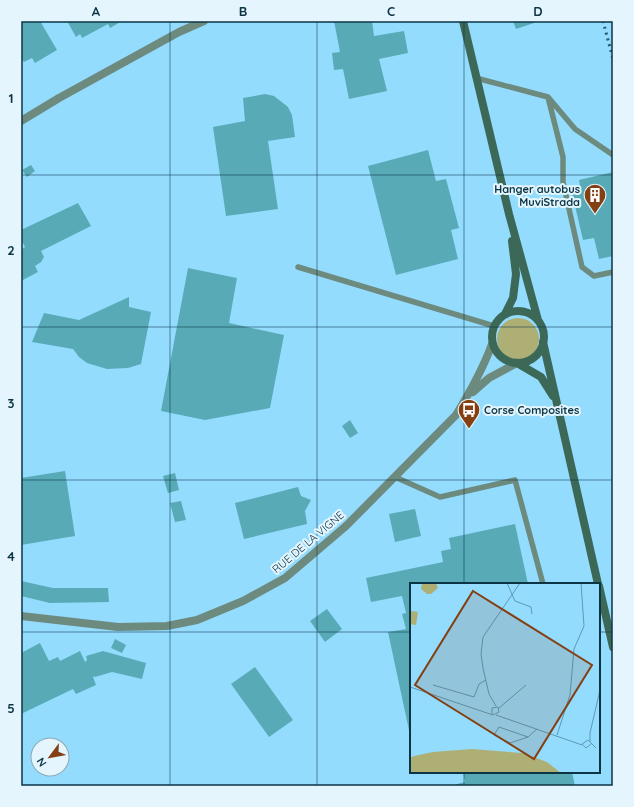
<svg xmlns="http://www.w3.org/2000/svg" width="634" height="807" font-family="Quicksand,sans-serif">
  <rect width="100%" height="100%" fill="#94dcfe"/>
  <path fill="#aeaf75" d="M497 339a21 21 0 1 1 42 0a21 21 0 1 1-42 0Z"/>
  <path fill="#58aab7" d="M 21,21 L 40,21 L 57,50 L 35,63 L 32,58 L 24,62 L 21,58 Z
    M 67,21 L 122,21 L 110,28 L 108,24 L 82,38 L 80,34 L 76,37 Z
    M 334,21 L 372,21 L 374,36 L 404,31 L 408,53 L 379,59 L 387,91 L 349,99 L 343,69 L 334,70 L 332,53 L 340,52 Z
    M 513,21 L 533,21 L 534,23 L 516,29 Z
    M 265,94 L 274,96 L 288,107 L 292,115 L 295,137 L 268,141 L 278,209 L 226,216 L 213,127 L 245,121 L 243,98 Z
    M 428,150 L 436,181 L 446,179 L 459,228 L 451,230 L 458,259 L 396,275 L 368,166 Z
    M 31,165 L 35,171 L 27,177 L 22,170 Z
    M 613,172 L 613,256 L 599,259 L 594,238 L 583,240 L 572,193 L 581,191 L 579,180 Z
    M 78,203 L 91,226 L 41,251 L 44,257 L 41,262 L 35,266 L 38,272 L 21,281 L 21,250 L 25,247 L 21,239 L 21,230 Z
    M 188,268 L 237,278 L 229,323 L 284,335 L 270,408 L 205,420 L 161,411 Z
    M 129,297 L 129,307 L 151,312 L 141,364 L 128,368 L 107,369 L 87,363 L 79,357 L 73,349 L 32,342 L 44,313 L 79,320 Z
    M 350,420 L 358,433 L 350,438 L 342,426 Z
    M 65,471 L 75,536 L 21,545 L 21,478 Z
    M 175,473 L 179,490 L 168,493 L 163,476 Z
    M 298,487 L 301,496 L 311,500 L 305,511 L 307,524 L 244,539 L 235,503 Z
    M 181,501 L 186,520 L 175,522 L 170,503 Z
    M 415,509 L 421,536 L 395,542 L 389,514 Z
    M 515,524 L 528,584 L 411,584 L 410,735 L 388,632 L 406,629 L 402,614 L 406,613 L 402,596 L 371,602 L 366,578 L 443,562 L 441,551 L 451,549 L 449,538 Z
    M 21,581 L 53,588 L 108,588 L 109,602 L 50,603 L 21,596 Z
    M 327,609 L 342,629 L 325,642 L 310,621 Z
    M 115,639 L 126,645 L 122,653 L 111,648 Z
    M 40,643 L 49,661 L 58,657 L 60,661 L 80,651 L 85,662 L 87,660 L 86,656 L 103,651 L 146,663 L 142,679 L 112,672 L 95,677 L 95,676 L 93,677 L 96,685 L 76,694 L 73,689 L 21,714 L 21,653 Z
    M 255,667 L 293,720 L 269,737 L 231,684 Z
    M 463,772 L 572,772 L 575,786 L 450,786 L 465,782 Z"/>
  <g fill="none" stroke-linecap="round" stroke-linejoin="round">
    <path stroke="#6d8a7f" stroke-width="5.5" d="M 476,78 L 548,97 L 575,129 L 613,155
      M 548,97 L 563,157 L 563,182 L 582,267 L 594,276 L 613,272
      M 298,267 L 494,326
      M 395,477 L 440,497 L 515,480 L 543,584"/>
    <path stroke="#6d8a7f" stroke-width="8" d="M 21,121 L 59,98 L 179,32 L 204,21
      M 473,392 L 489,378 L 517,363
      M 21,616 L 118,627 L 167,626 L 197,620 L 243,601 L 285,578 L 346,526 L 456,415 C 470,392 483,369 492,344"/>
    <path stroke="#3c6858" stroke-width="8" d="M 463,21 L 509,214 L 538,320
      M492 337a26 26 0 1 1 52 0a26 26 0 1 1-52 0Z
      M 505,314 L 513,298 L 516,274 L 512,241
      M 543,342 L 598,584
      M 517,363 L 541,377 L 553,396
      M 599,586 L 613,647"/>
    <path stroke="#29596d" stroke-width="3" stroke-dasharray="2 4" stroke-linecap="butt" d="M 603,21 L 613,59"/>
  </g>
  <path fill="none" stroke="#0b3545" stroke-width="1" stroke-opacity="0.55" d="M 170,21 L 170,786M 317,21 L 317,786M 464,21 L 464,584M 21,175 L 613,175M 21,327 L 613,327M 21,480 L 613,480M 21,632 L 411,632M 599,632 L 613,632M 464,772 L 464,786"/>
  <defs>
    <g id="building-pin" transform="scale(1.15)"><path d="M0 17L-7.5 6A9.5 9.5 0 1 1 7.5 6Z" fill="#844013" stroke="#e4f5fd"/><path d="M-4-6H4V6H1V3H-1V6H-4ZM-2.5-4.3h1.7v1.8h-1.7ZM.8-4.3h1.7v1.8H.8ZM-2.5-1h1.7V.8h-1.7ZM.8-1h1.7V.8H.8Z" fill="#fff"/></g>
    <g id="bus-pin" transform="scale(1.15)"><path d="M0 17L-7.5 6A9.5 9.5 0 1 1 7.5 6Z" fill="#844013" stroke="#e4f5fd"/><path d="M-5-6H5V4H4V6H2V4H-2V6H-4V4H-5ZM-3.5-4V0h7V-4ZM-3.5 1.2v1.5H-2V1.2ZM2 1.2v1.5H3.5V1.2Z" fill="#fff"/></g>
  </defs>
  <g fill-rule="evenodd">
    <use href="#building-pin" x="595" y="195"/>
    <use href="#bus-pin" x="469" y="410"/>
  </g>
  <g text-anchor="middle" stroke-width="4" stroke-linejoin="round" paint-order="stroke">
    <g font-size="11" font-weight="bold" fill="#0b3545" stroke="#e4f5fd" text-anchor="end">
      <text x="580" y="193">Hanger autobus<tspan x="580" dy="13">MuviStrada</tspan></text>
      <text x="484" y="414" text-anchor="start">Corse Composites</text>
    </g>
    <g font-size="11" fill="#0b3545" stroke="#e4f5fd">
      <text transform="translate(308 542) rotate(-40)" y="4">RUE DE LA VIGNE</text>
    </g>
  </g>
  <g transform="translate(410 583)">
    <rect width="190" height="190" fill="#94dcfe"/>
    <path d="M 12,0 L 26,0 L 28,5 L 21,11 L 17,11 L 11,6 ZM 1,28 L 8,29 L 6,42 L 0,41 ZM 62,166 L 112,170 L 137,179 L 151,190 L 0,190 L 0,175 L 4,173 L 23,169 Z" fill="#aeaf75"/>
    <path fill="none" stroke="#5d99b4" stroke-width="1" d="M 97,0 L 105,18 L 121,24 L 122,31M 23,102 L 64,114 L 69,101 L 76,97M 0,104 L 83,132 L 89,129 L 88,124 L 82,125 L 82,131M 86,123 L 79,111 L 73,85 L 71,71 L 73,54 L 110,0M 89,125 L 116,102M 86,132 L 172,162M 147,152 L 160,112 L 164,66 L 174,43 L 171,0M 118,154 L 89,144 L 84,152 L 100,160 L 118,154 L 127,146M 180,159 L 180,150 L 190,107M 181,161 L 176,165 L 172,161 L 178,157 L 186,165"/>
    <path fill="#844013" fill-opacity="0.15" stroke="#844013" stroke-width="2" d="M 63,8 L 182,82 L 124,176 L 5,102 Z"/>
    <rect width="190" height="190" fill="none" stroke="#0b3545" stroke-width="2"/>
  </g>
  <rect width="634" height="807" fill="none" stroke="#e4f5fd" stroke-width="44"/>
  <g transform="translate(50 757) rotate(238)"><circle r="19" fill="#e4f5fd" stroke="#8da8b3"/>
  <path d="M0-3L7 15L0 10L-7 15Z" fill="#844013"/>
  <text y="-6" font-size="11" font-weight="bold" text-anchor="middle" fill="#0b3545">N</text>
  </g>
  <rect x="22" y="22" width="590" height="763" fill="none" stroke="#0b3545" stroke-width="1.5"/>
  <g font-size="13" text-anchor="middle" font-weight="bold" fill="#0b3545">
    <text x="96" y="16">A</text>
    <text x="243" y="16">B</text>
    <text x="391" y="16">C</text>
    <text x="538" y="16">D</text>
    <text x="11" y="103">1</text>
    <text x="11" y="255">2</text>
    <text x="11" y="408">3</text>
    <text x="11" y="561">4</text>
    <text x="11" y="713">5</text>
  </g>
</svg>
